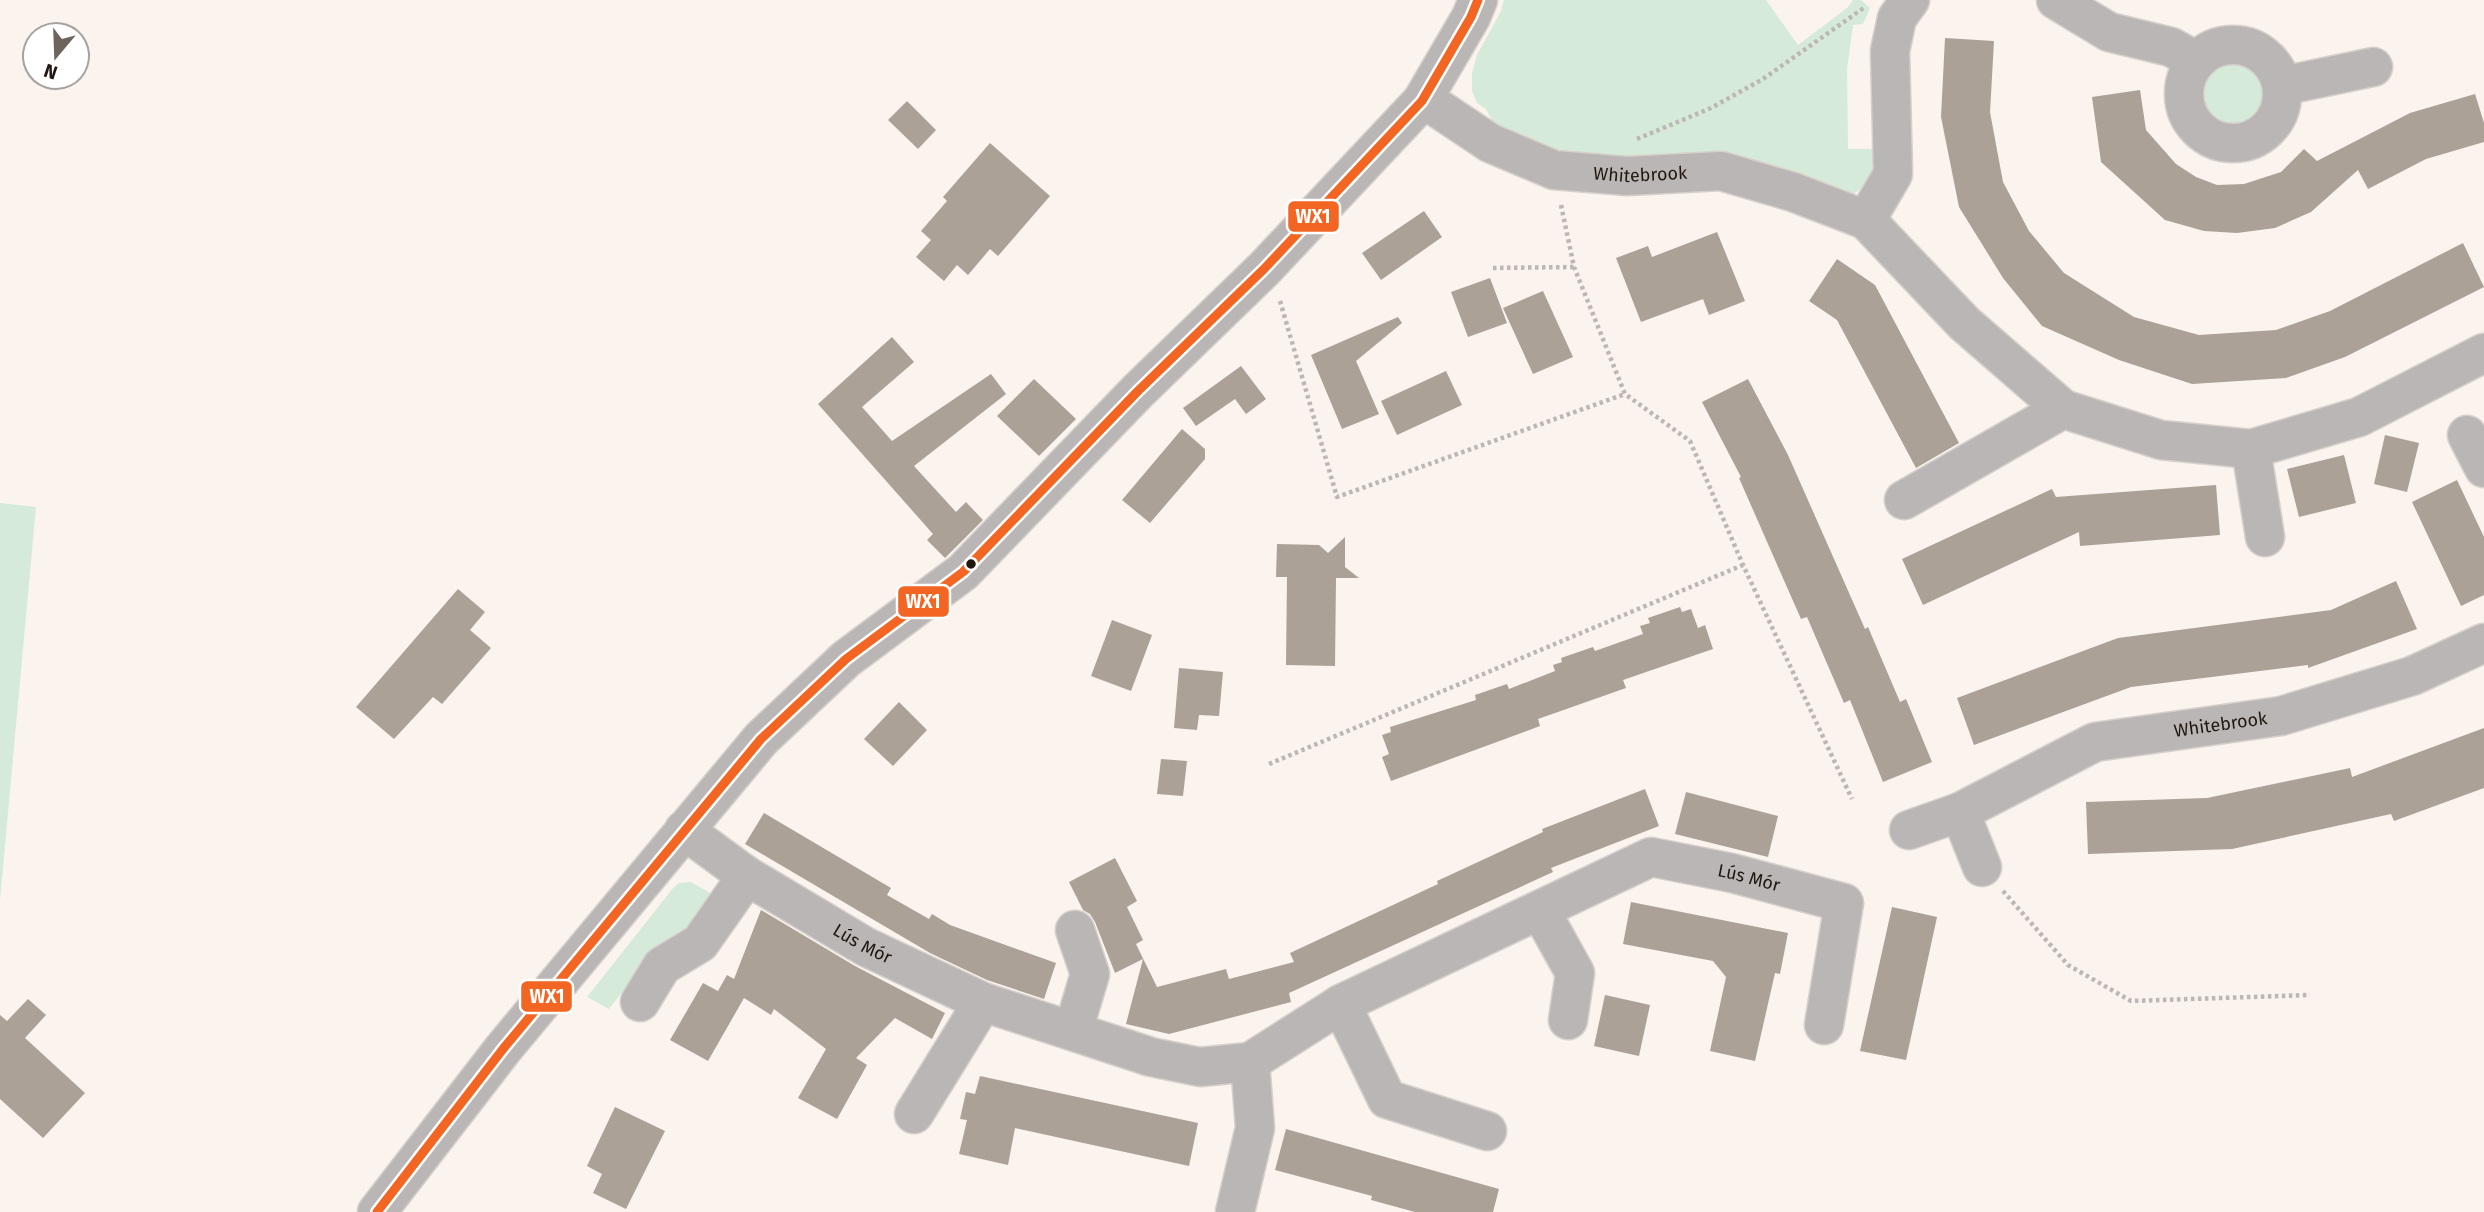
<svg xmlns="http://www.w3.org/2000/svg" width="2484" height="1212" font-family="'Fira Sans',sans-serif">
  <rect width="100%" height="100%" fill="#faf3ee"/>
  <path fill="#d6ead9" d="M 1504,0 L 1766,0 L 1798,45 L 1847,8 L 1853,0 L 1861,0 L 1870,8 L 1863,24 L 1853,25 L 1847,69 L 1848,149 L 1874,149 C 1875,175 1868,188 1844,199 L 1632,157 L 1549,155 L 1494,125 L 1486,109 L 1477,103 L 1472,91 L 1472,73 L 1477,55 L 1501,11 Z
    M2201 95a33 33 0 1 1 66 0a33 33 0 1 1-66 0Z
    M 0,503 L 36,507 L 0,900 Z
    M 691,882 L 710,893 L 706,900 L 710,904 L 702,917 L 636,974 L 609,1009 L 587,997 L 674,887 L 679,883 Z"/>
  <path fill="#aba197" d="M 1945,38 L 1994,41 L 1990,112 L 1997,150 L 2003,182 L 2029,231 L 2064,273 L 2134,317 L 2199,335 L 2276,330 L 2330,311 L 2463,243 L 2484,287 L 2345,357 L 2286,378 L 2192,384 L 2119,360 L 2042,326 L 2003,278 L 1959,207 L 1941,117 Z
    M 2140,90 L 2146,130 L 2176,164 L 2196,177 L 2217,185 L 2244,184 L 2281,172 L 2304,149 L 2317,161 L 2410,113 L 2475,94 L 2484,123 L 2484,142 L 2426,159 L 2368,189 L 2358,170 L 2311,212 L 2275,228 L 2237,233 L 2204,231 L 2165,220 L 2101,162 L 2092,97 Z
    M 907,101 L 936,130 L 918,149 L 888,120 Z
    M 990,143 L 1050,196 L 998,256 L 990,249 L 968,275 L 957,265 L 944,281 L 916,257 L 931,240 L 921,231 L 947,201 L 943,197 Z
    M 1424,211 L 1442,237 L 1381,280 L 1362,253 Z
    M 1717,232 L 1745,301 L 1709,315 L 1703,299 L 1641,322 L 1616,258 L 1648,246 L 1652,257 Z
    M 1837,259 L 1875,285 L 1959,443 L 1916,468 L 1837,320 L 1809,301 Z
    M 1490,278 L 1507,323 L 1468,337 L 1451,292 Z
    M 1543,291 L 1573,357 L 1533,374 L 1503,308 Z
    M 1398,317 L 1402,323 L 1356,361 L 1379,414 L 1342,429 L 1311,355 Z
    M 892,337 L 914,362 L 862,407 L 892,441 L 991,374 L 1006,394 L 914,466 L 956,512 L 966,502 L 983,520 L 945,558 L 927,540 L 933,534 L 818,404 Z
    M 1241,366 L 1266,399 L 1246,414 L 1235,399 L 1196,426 L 1183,408 Z
    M 1446,371 L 1462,405 L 1397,435 L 1381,401 Z
    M 1034,379 L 1076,419 L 1039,456 L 997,416 Z
    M 1748,379 L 1788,455 L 1865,629 L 1868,627 L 1900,702 L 1906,699 L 1932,762 L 1883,782 L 1850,700 L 1844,703 L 1807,617 L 1801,619 L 1739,478 L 1741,477 L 1702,402 Z
    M 1182,429 L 1205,449 L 1205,459 L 1150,523 L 1122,500 Z
    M 2385,435 L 2419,443 L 2407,492 L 2374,484 Z
    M 2344,455 L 2356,503 L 2299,517 L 2287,469 Z
    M 2457,480 L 2484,537 L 2484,595 L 2461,606 L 2412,502 Z
    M 2216,485 L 2220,535 L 2080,546 L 2079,532 L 1923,605 L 1902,559 L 2052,489 L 2056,497 Z
    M 1345,537 L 1345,567 L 1359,578 L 1336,578 L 1335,666 L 1286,665 L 1287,577 L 1276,577 L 1277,544 L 1319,545 L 1328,553 Z
    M 2396,581 L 2417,629 L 2308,668 L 2308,665 L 2131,687 L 1974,745 L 1957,698 L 2118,638 L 2331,610 Z
    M 458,589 L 485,612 L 470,630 L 491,648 L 442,704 L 433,697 L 394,739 L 356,707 Z
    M 1680,607 L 1682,612 L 1691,609 L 1698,628 L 1705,625 L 1713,649 L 1623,680 L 1626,688 L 1538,719 L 1540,726 L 1391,781 L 1382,757 L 1389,754 L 1382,735 L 1391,732 L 1390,727 L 1476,700 L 1475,695 L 1507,684 L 1509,689 L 1555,671 L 1553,665 L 1562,662 L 1561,658 L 1593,647 L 1595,651 L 1643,634 L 1640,626 L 1650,623 L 1648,618 Z
    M 1112,620 L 1152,635 L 1131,691 L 1091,676 Z
    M 1179,668 L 1223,672 L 1219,716 L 1199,715 L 1197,730 L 1174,728 Z
    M 899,702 L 927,730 L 893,766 L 864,739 Z
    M 2484,728 L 2484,788 L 2394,821 L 2391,814 L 2232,849 L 2088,854 L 2086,802 L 2207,798 L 2350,768 L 2352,777 Z
    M 1161,759 L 1187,761 L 1183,796 L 1157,794 Z
    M 1645,789 L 1659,826 L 1551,868 L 1553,872 L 1289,993 L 1291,1002 L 1169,1034 L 1126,1024 L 1143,959 L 1115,973 L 1095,922 L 1090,914 L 1083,910 L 1069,882 L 1115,858 L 1137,901 L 1127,907 L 1143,940 L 1136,944 L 1157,987 L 1226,969 L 1229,979 L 1294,962 L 1290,953 L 1438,884 L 1437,881 L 1543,832 L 1542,829 Z
    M 1686,792 L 1778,816 L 1768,857 L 1675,834 Z
    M 764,813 L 891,888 L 887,895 L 929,919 L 932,914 L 950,925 L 1056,963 L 1044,999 L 987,980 L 930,953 L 745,844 Z
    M 1631,902 L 1788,933 L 1780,974 L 1775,973 L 1755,1061 L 1710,1051 L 1726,977 L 1713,961 L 1623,944 Z
    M 1892,907 L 1937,917 L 1906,1060 L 1860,1051 Z
    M 761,910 L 855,966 L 945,1013 L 932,1039 L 895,1018 L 856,1058 L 867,1065 L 837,1119 L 798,1098 L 826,1049 L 774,1009 L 771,1015 L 744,998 L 708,1061 L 670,1040 L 703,983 L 718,991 L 727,975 L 734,979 Z
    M 1605,995 L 1650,1005 L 1639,1056 L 1594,1046 Z
    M 28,999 L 46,1015 L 25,1038 L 85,1093 L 43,1138 L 0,1099 L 0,1015 L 7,1021 Z
    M 980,1076 L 1198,1123 L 1189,1166 L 1015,1128 L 1008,1165 L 959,1154 L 967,1120 L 960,1119 L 966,1092 L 975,1094 Z
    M 615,1107 L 665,1131 L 626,1209 L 593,1193 L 602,1174 L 587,1166 Z
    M 1286,1129 L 1499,1189 L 1493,1212 L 1415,1212 L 1371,1200 L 1372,1196 L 1275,1170 Z"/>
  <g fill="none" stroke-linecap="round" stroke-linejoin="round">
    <g stroke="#d6d0cb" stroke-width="41">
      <g id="minor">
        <path d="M 2056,0 L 2109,32 L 2171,47 L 2196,61"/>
        <circle cx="2233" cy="94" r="49"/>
        <path d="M 2282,86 L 2373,67"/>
        <path id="s1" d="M 1422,101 L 1436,107 L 1490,143 L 1554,170 L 1627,176 L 1721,171 L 1793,192 L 1866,220 L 1893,174 L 1890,51 L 1897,18 L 1910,0"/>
        <path d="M 1866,220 L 1964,323 L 2063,409 L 2161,440 L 2251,449 L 2359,417 L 2484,353"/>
        <path d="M 2467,435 L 2484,468"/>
        <path d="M 2251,449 L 2265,537"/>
        <path d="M 1904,500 L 2063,409"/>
        <path id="s2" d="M 684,830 L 747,876 L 866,947 L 983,1002 L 1151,1057 L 1200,1067 L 1250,1062 L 1341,1004 L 1651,857 L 1732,873 L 1844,903 L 1824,1025"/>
        <path d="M 1909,830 L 1960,812"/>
        <path id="s3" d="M 1982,867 L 1960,812 L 2095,742 L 2281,716 L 2412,676 L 2484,643"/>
        <path d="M 1540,910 L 1575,973 L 1568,1020"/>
        <path d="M 640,1002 L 662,966 L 700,943 L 747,876"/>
        <path d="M 1341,1004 L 1387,1099 L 1487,1131"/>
        <path d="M 1073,1031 L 1090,974 L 1075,930"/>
        <path d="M 914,1114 L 983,1002"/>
        <path d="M 377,1212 L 503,1049 L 761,739 L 846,659 L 963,572 L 1138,391 L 1264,269 L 1422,101 L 1471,17 L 1478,0"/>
        <path d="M 1235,1212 L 1255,1128 L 1250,1062"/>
      </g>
    </g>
    <path stroke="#bcb7b4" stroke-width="4.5" stroke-dasharray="3.5 3.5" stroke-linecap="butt" d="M 1637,139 L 1711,108 L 1763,79 L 1865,7
      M 1561,205 L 1574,267 L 1625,394 L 1690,441 L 1743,565 L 1852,799
      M 1493,268 L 1574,267
      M 1280,301 L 1337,497 L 1625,394
      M 1269,764 L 1743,565
      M 2003,891 L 2068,965 L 2131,1001 L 2310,995"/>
    <use href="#minor" stroke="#bbb6b6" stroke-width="38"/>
    <g stroke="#fff" stroke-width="14">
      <path id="bus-1" d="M 377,1212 L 503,1049 L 761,739 L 846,659 L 963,572 L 1138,391 L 1264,269 L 1422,101 L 1471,17 L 1478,0"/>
    </g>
    <use href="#bus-1" stroke="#f26522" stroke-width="9"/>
  </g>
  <circle fill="#21170f" stroke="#fff" stroke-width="2.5" cx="971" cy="564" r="6"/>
  <g text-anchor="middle" stroke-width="7" stroke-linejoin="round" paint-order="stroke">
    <g font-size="18" fill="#21170f" stroke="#fff">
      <text dy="6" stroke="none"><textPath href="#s1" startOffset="236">Whitebrook</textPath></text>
      <text dy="6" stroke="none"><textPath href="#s3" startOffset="338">Whitebrook</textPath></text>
      <text dy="6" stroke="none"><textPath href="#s2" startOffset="1174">Lús Mór</textPath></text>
      <text dy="6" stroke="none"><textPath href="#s2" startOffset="212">Lús Mór</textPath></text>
    </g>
  </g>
  <g stroke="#fff" stroke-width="2.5">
    <rect x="1287" y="200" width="53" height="33" rx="7" fill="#f26522"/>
    <rect x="897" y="585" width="53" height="33" rx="7" fill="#f26522"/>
    <rect x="520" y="980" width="53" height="33" rx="7" fill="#f26522"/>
  </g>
  <g font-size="19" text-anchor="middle" font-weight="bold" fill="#fff">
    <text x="1313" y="223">WX1</text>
    <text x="923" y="608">WX1</text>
    <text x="547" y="1003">WX1</text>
  </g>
  <g transform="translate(56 56) rotate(199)"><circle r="33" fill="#ffffff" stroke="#a6a29f" stroke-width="2"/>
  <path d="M0-5L12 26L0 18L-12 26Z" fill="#6d645d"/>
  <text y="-10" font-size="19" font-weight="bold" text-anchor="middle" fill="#21170f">N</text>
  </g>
</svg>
